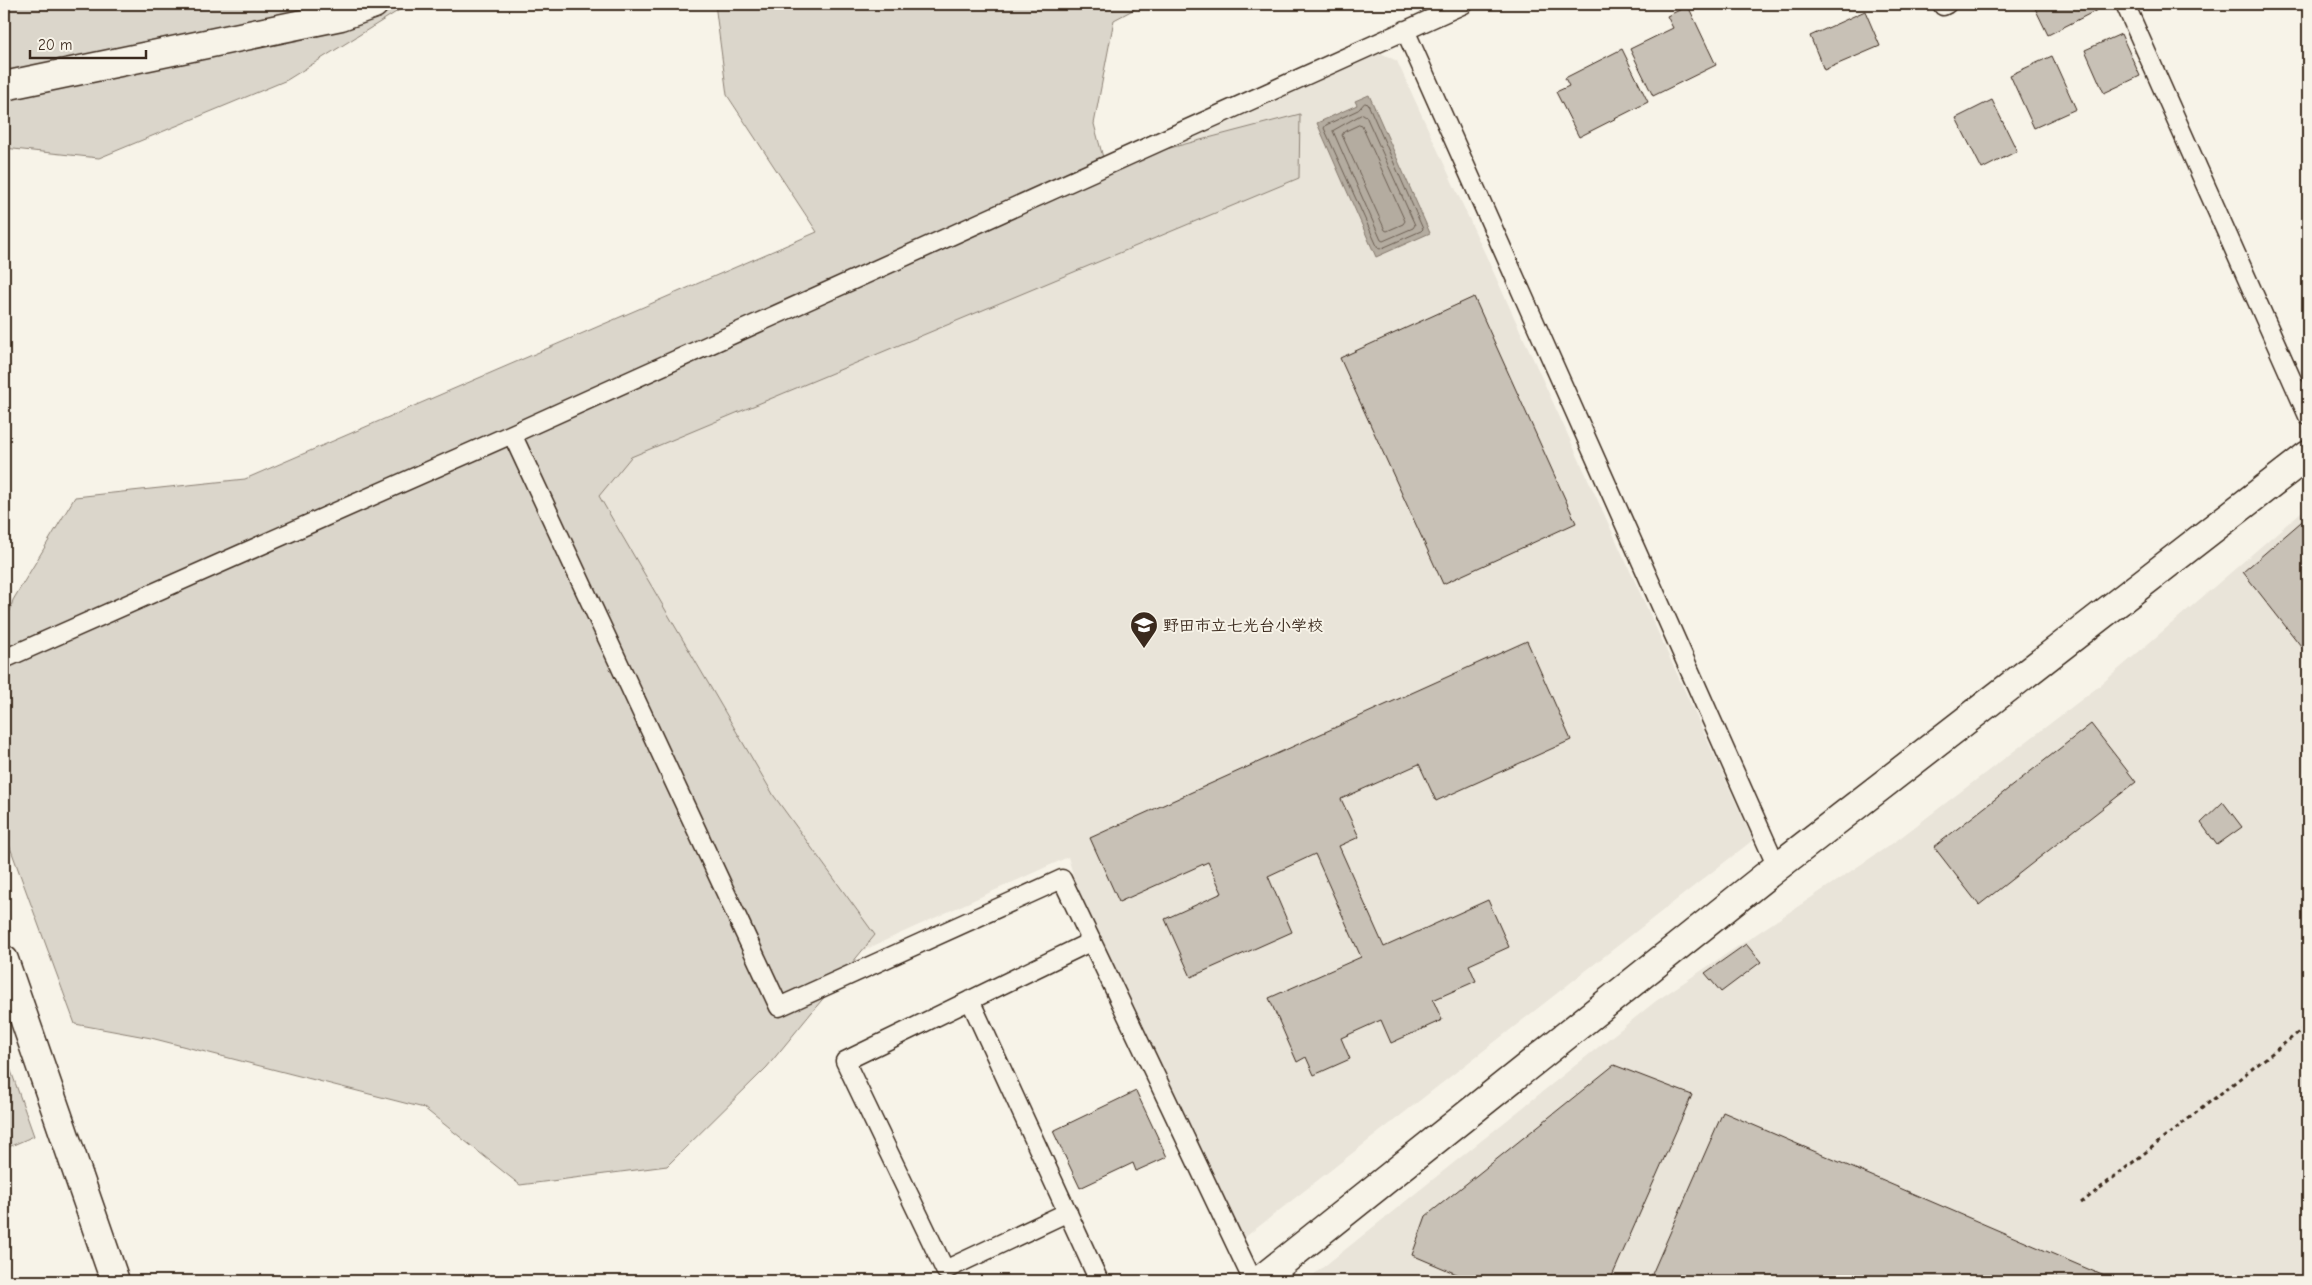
<svg xmlns="http://www.w3.org/2000/svg" width="2312" height="1285" font-family="'Comic Neue','Klee One',sans-serif">
  <rect width="100%" height="100%" fill="#f7f3e8"/>
  <filter id="ink" filterUnits="userSpaceOnUse"><feTurbulence type="fractalNoise" baseFrequency=".02" numOctaves="2"/><feDisplacementMap in="SourceGraphic" scale="10" xChannelSelector="R" yChannelSelector="G"/><feConvolveMatrix kernelMatrix="1 2 1 2 8 2 1 2 1" color-interpolation-filters="sRGB"/></filter>
  <g filter="url(#ink)">
    <path fill="#e9e4d9" d="M 1379,52 L 1397,61 L 1753,840 L 1244,1238 L 1092,941 L 1068,857 L 790,984 L 542,433 Z
      M 2308,506 L 2308,1281 L 1312,1281 L 1312,1276 L 1656,1001 L 1896,841 L 2098,687 Z"/>
    <path fill="#dbd6cb" stroke="#8b8074" d="M 4,4 L 409,4 L 287,80 L 99,158 L 4,148 Z
      M 715,4 L 1144,4 L 1114,20 L 1094,124 L 1105,165 L 1300,114 L 1299,178 L 631,457 L 599,496 L 774,796 L 875,935 L 767,1067 L 667,1166 L 520,1185 L 424,1108 L 151,1038 L 75,1024 L 4,831 L 4,632 L 13,600 L 75,497 L 245,479 L 817,232 L 727,95 Z
      M 4,1051 L 34,1136 L 4,1149 Z"/>
    <path fill="#b4aca0" stroke="#84786c" d="M 1369,95 L 1430,233 L 1376,257 L 1317,123 L 1357,105 L 1355,101 Z"/>
    <g fill="none" stroke-linecap="round" stroke-linejoin="round">
      <path stroke="#6b5e52" stroke-width="1" d="M 1365,103 L 1368,104 L 1423,229 L 1421,231 L 1380,249 L 1378,248 L 1324,128 L 1326,125 L 1358,110 Z
        M 1363,114 L 1366,116 L 1415,225 L 1413,228 L 1383,241 L 1381,240 L 1333,131 Z
        M 1359,125 L 1362,126 L 1405,221 L 1403,224 L 1387,231 L 1385,230 L 1342,135 L 1344,132 Z"/>
    </g>
    <path fill="#c8c1b6" stroke="#3b2a1e" d="M 2033,4 L 2102,4 L 2103,7 L 2048,35 Z
      M 1688,6 L 1716,65 L 1653,96 L 1630,49 L 1673,28 L 1667,16 Z
      M 1865,11 L 1880,46 L 1824,70 L 1810,36 Z
      M 2121,34 L 2140,76 L 2104,93 L 2085,50 Z
      M 1622,49 L 1648,102 L 1579,137 L 1556,92 L 1569,86 L 1565,78 Z
      M 2052,56 L 2076,109 L 2034,128 L 2010,75 Z
      M 1992,100 L 2017,151 L 1982,169 L 1956,118 Z
      M 1474,297 L 1576,523 L 1443,584 L 1340,358 Z
      M 2308,516 L 2308,655 L 2243,572 Z
      M 1527,641 L 1571,740 L 1436,801 L 1419,764 L 1341,799 L 1359,837 L 1339,846 L 1384,947 L 1488,900 L 1509,947 L 1469,965 L 1476,981 L 1433,1000 L 1442,1020 L 1391,1043 L 1381,1020 L 1341,1038 L 1350,1059 L 1314,1075 L 1306,1057 L 1297,1062 L 1269,998 L 1361,957 L 1315,854 L 1268,876 L 1292,932 L 1191,977 L 1165,919 L 1222,893 L 1208,862 L 1119,902 L 1090,838 Z
      M 2091,724 L 2136,782 L 1979,905 L 1934,847 Z
      M 2223,802 L 2242,827 L 2217,845 L 2201,823 Z
      M 1746,944 L 1761,962 L 1721,992 L 1705,973 Z
      M 1614,1065 L 1692,1095 L 1610,1281 L 1473,1281 L 1412,1255 L 1426,1216 Z
      M 1136,1091 L 1167,1157 L 1136,1171 L 1133,1163 L 1080,1188 L 1053,1131 Z
      M 1723,1112 L 2067,1260 L 2116,1281 L 1649,1281 Z"/>
    <g fill="none" stroke-linecap="round" stroke-linejoin="round">
      <g stroke="#3b2a1e" stroke-width="21">
        <path id="lane" d="M 2125,4 L 2308,416
          M 1943,6 L 1947,4
          M 1405,30 L 1777,867
          M 512,434 L 779,1007 L 1062,879 L 1253,1281
          M 4,659 L 512,434 L 1464,4
          M 970,1000 L 1099,1281
          M 1068,1212 L 945,1270 L 845,1061 L 1092,941"/>
      </g>
      <g stroke="#3b2a1e" stroke-width="31">
        <path id="street" d="M 4,86 L 341,16 L 374,4
          M 4,960 L 115,1281"/>
      </g>
      <g stroke="#3b2a1e" stroke-width="31">
        <path id="secondary" d="M 1259,1281 L 1777,867 L 2308,455"/>
      </g>
      <path stroke="#3b2a1e" stroke-width="3" stroke-dasharray="4 4" stroke-linecap="butt" d="M 2081,1203 L 2308,1025"/>
      <use href="#lane" stroke="#f7f3e8" stroke-width="18"/>
      <use href="#street" stroke="#f7f3e8" stroke-width="28"/>
      <use href="#secondary" stroke="#f7f3e8" stroke-width="28"/>
    </g>
  </g>
  <defs>
    <g id="school-pin" transform="scale(1.4375)"><path d="M0 17L-7.5 6A9.5 9.5 0 1 1 7.5 6Z" fill="#3b2a1e" stroke="#f7f3e8"/><path d="M0-5L7-2L0 1L-7-2ZM-4 1L0 2.5L4 1V4Q0 6-4 4Z" fill="#fff"/></g>
  </defs>
  <g fill-rule="evenodd">
    <use href="#school-pin" x="1144" y="625"/>
  </g>
  <g text-anchor="middle" stroke-width="4" stroke-linejoin="round" paint-order="stroke">
    <g font-size="16" font-weight="bold" fill="#3b2a1e" stroke="#f7f3e8" text-anchor="start">
      <text x="1163" y="631">野田市立七光台小学校</text>
    </g>
  </g>
  <rect width="2312" height="1285" fill="none" stroke="#f7f3e8" stroke-width="20"/>
  <rect x="10" y="10" width="2292" height="1265" fill="none" stroke="#3b2a1e" stroke-width="2" filter="url(#ink)"/>
  <path d="M30 50v8h116v-8" fill="none" stroke="#3b2a1e" stroke-width="2.5"/>
  <text x="38" y="50" font-size="15" fill="#3b2a1e" stroke="#f7f3e8" stroke-width="4" paint-order="stroke">20 m</text>
</svg>
